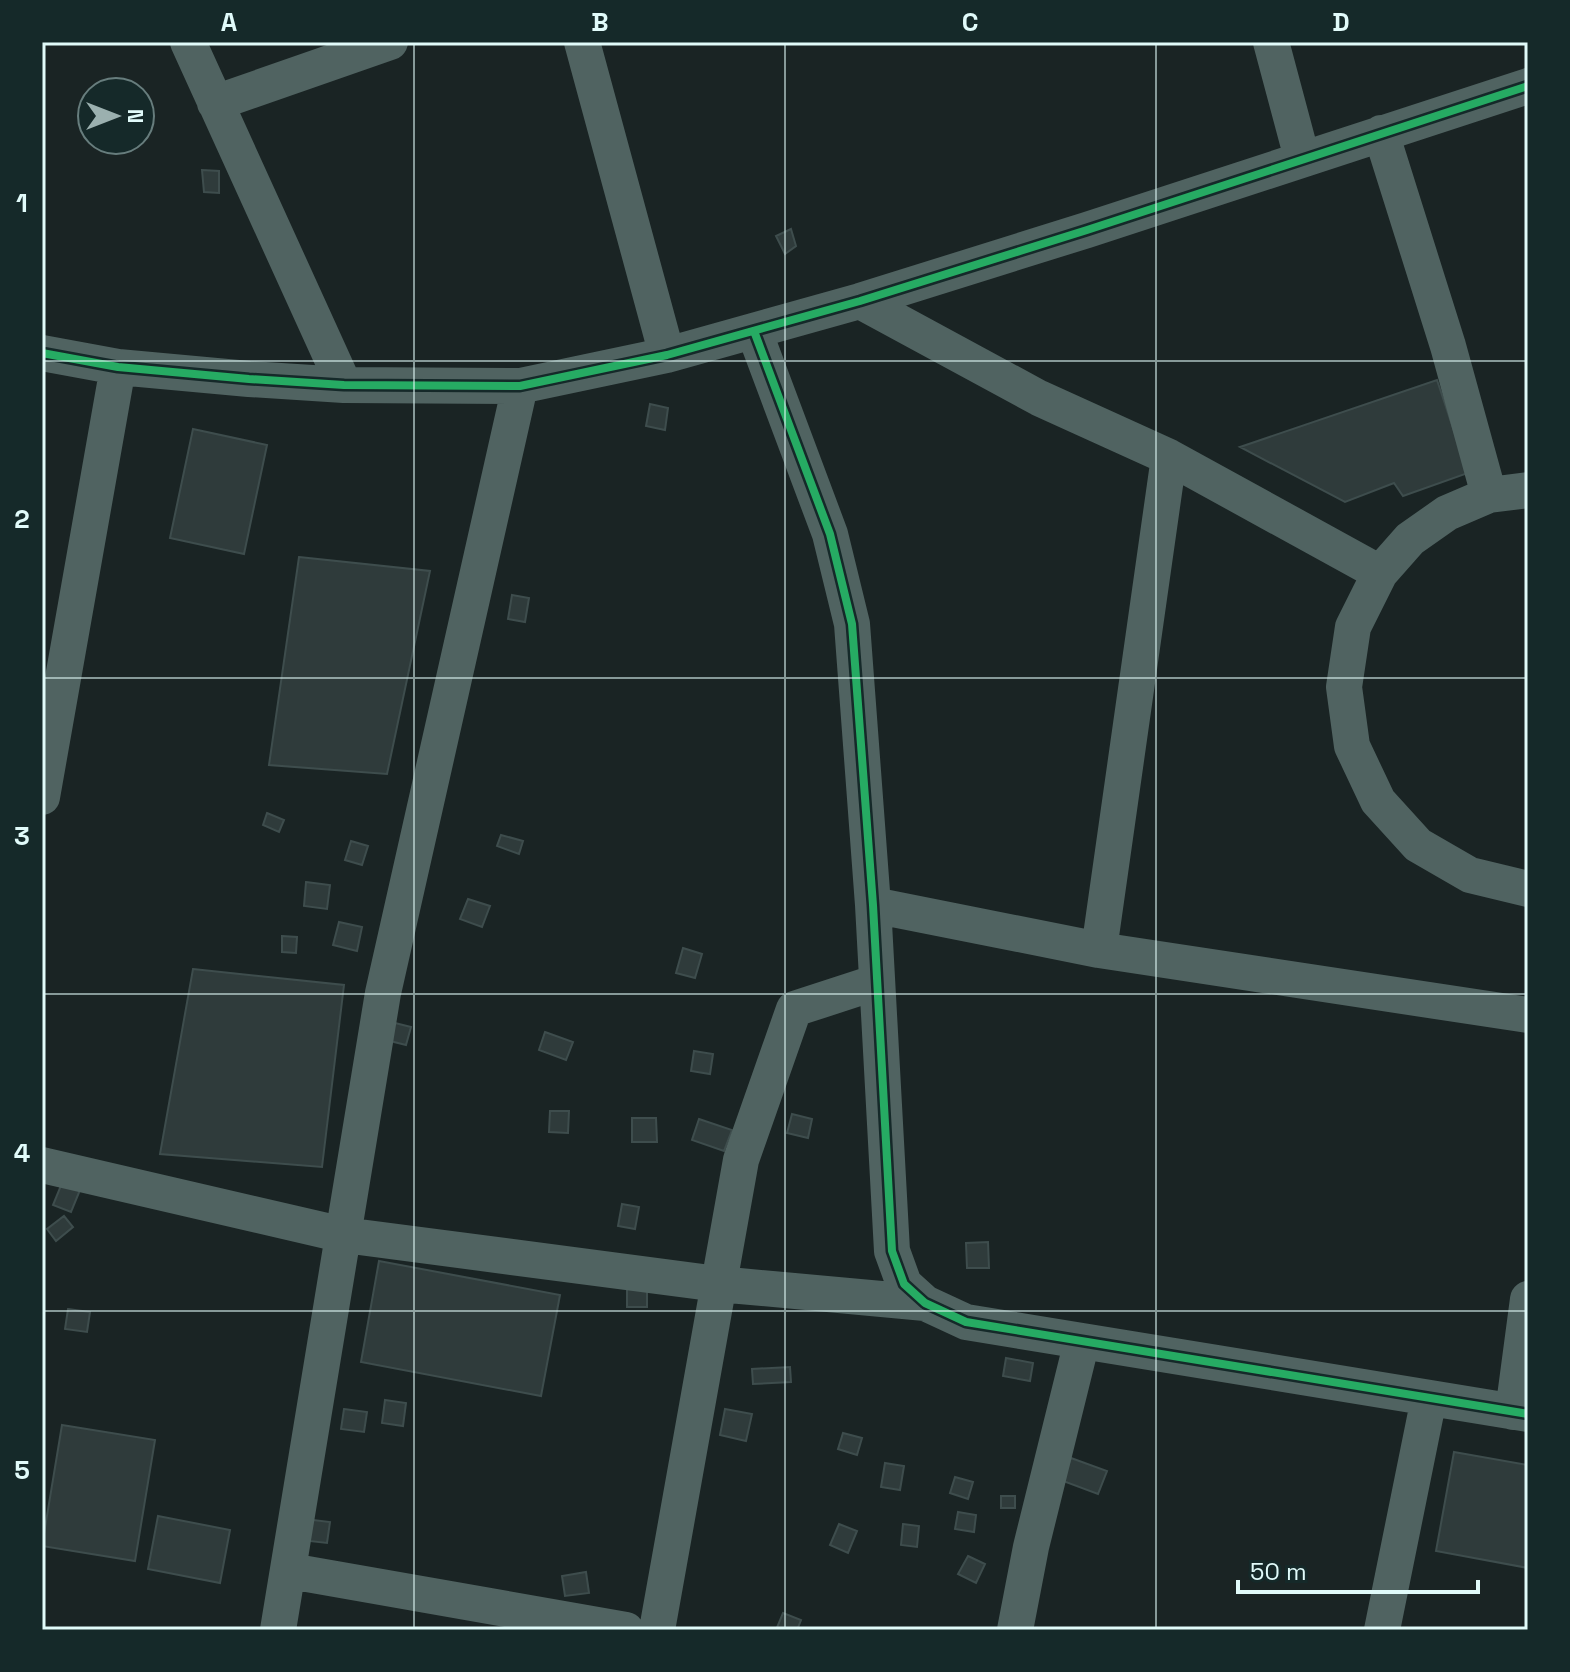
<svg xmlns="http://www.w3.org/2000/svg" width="1570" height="1672" font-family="'Space Grotesk',sans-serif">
  <rect width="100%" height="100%" fill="#1a2424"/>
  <path fill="#2f3b3b" stroke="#3e4d4d" stroke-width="2" d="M 202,170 L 219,171 L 219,193 L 204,192 Z
    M 791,229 L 796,246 L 785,254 L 776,236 Z
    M 1437,380 L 1468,473 L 1403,496 L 1394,483 L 1345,502 L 1240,447 Z
    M 650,404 L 668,408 L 665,430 L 646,426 Z
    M 193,429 L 267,445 L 244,554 L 170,538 Z
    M 299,557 L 430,571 L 387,774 L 269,765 Z
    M 512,595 L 529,598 L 525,622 L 508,619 Z
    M 267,813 L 284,820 L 279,832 L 263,825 Z
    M 501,835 L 523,841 L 519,854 L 497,846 Z
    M 351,841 L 368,846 L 362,865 L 345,860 Z
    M 306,882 L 330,885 L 327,909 L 304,906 Z
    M 468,899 L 490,906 L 482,927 L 460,919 Z
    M 339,922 L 362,927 L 357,951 L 333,945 Z
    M 282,936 L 297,937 L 296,953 L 282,952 Z
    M 683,948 L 702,954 L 695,978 L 676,973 Z
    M 193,969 L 344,985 L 322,1167 L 160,1154 Z
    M 391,1022 L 411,1027 L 406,1045 L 386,1040 Z
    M 545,1032 L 573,1042 L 566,1060 L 539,1050 Z
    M 694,1051 L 713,1054 L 710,1074 L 691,1071 Z
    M 550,1111 L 569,1111 L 568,1133 L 549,1132 Z
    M 792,1114 L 812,1119 L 808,1138 L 787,1133 Z
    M 632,1118 L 656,1118 L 657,1142 L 632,1142 Z
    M 699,1119 L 732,1130 L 724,1151 L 692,1140 Z
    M 62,1183 L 80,1190 L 71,1212 L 53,1205 Z
    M 622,1204 L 639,1207 L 635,1229 L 618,1226 Z
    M 64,1216 L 73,1227 L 56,1241 L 47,1229 Z
    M 988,1242 L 989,1268 L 967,1268 L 966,1243 Z
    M 379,1261 L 560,1295 L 541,1396 L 361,1362 Z
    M 627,1287 L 647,1287 L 647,1307 L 627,1307 Z
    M 68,1309 L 90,1312 L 87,1332 L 65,1329 Z
    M 1006,1358 L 1033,1363 L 1030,1381 L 1003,1376 Z
    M 790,1367 L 791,1382 L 753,1384 L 752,1369 Z
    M 385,1400 L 406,1403 L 403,1426 L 382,1423 Z
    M 344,1409 L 367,1412 L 364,1432 L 341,1429 Z
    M 725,1409 L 752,1414 L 746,1441 L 720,1435 Z
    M 62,1425 L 155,1440 L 135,1561 L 42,1546 Z
    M 843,1433 L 862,1438 L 857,1455 L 838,1449 Z
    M 1454,1452 L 1528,1465 L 1528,1568 L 1436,1551 Z
    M 1071,1458 L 1107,1471 L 1098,1494 L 1063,1481 Z
    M 885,1463 L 904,1466 L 900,1490 L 881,1487 Z
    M 955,1477 L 973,1482 L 968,1499 L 950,1493 Z
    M 1001,1496 L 1015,1496 L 1015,1508 L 1001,1508 Z
    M 958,1512 L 976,1515 L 974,1532 L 955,1529 Z
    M 158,1516 L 230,1530 L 220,1583 L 148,1569 Z
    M 313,1520 L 330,1522 L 327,1543 L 309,1541 Z
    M 839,1524 L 857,1531 L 848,1553 L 830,1545 Z
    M 903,1524 L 919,1526 L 917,1547 L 901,1545 Z
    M 968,1556 L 985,1564 L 976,1583 L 958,1574 Z
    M 586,1572 L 589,1593 L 565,1596 L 562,1576 Z
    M 783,1613 L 801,1620 L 797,1630 L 776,1630 Z"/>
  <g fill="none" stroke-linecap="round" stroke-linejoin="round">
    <path stroke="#506361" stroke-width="36" d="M 188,42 L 344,385
      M 582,42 L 667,355
      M 1271,42 L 1302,158
      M 215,103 L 390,42
      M 1381,133 L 1448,346 L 1489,495
      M 860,301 L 1039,398 L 1169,457 L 1380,573
      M 754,331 L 830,534 L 852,624 L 873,905 L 892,1251 L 904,1284 L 925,1303 L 966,1322 L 1528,1414
      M 42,353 L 118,367 L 249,379 L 344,385 L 520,386 L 667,355 L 860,301 L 1087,230 L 1528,86
      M 1528,490 L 1489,495 L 1447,513 L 1410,539 L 1380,573 L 1353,627 L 1344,687 L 1352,746 L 1378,801 L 1418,845 L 1470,875 L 1528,889
      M 42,797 L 118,367
      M 873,905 L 1099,950 L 1528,1015
      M 1099,950 L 1169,457
      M 42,1165 L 344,1235 L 718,1284 L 925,1303
      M 1513,1412 L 1528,1299
      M 290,1571 L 626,1630
      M 278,1630 L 383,993 L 520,386
      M 657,1630 L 741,1160 L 794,1009 L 877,982
      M 1015,1630 L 1031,1547 L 1082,1341
      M 1382,1630 L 1429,1398"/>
    <g stroke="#152929" stroke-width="13">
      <path id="cycleway" d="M 754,331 L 830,534 L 852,624 L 873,905 L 892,1251 L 904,1284 L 925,1303 L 966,1322 L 1528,1414
        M 42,353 L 118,367 L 249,379 L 344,385 L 520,386 L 667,355 L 860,301 L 1087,230 L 1528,86"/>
    </g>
    <use href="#cycleway" stroke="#26ab63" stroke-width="8"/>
  </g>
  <path fill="none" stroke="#e1fbfa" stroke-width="2" stroke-opacity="0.55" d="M 414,42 L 414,1630M 785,42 L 785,1630M 1156,42 L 1156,1630M 42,361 L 1528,361M 42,678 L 1528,678M 42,994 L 1528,994M 42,1311 L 1528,1311"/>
  <rect width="1570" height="1672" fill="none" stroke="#152929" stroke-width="88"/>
  <g transform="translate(116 116) rotate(90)"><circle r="38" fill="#152929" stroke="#677d7d" stroke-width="2"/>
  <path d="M0-6L14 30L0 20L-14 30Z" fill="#9bb0af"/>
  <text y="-12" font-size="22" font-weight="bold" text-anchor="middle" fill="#e1fbfa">N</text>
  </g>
  <path d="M1238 1580v12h240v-12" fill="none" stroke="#e1fbfa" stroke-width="4"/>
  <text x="1250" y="1580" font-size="24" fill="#e1fbfa" stroke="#152929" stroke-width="6" paint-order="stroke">50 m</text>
  <rect x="44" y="44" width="1482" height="1584" fill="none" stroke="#e1fbfa" stroke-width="3"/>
  <g font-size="26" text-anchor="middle" font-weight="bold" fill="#e1fbfa">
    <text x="229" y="31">A</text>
    <text x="600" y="31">B</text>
    <text x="970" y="31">C</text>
    <text x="1341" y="31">D</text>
    <text x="22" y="212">1</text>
    <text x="22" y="528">2</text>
    <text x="22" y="845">3</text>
    <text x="22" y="1162">4</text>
    <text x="22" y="1479">5</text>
  </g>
</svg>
